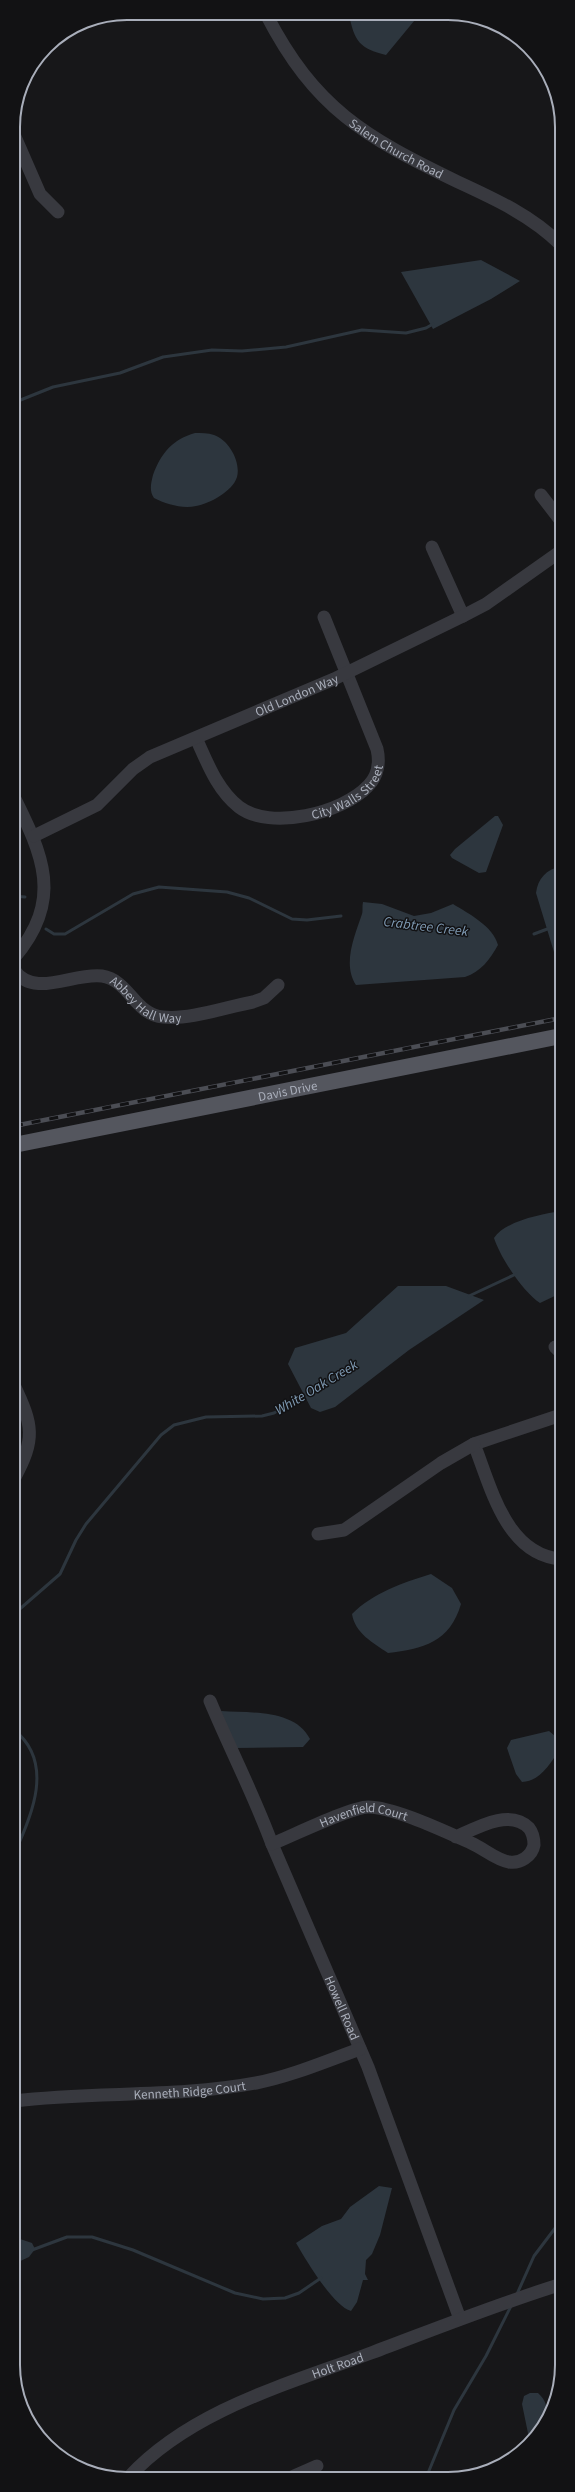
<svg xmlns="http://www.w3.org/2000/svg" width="575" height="2492" font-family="'Source Sans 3',sans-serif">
  <rect width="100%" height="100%" fill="#171719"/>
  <path fill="#2d363e" d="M 349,14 L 419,15 L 386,55 C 360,49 354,41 349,14 Z
    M 481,260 L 520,281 L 491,299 L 433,329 L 401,272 Z
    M 195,433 C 201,433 208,433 214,435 C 229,440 241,462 237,477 C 233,491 209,504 196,506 C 182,509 166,504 154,498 C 149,491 151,483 153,475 C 161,453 173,439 195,433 Z
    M 495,816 L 498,816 L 503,825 L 486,872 L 479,873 L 452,858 L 450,855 L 455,849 Z
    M 561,866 L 561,975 L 536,893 C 538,878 546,870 561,866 Z
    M 363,902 L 382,904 L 414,916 L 431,913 L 453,904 C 469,914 493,926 498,945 C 490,959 481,972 465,977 L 356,985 C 342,964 355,935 362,914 C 363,911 362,906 363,902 Z
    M 561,1211 L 561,1293 L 540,1303 C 523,1292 500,1257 494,1238 C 505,1221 542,1214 561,1211 Z
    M 398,1286 L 446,1286 L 484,1300 L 409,1350 L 335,1407 L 320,1412 L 311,1408 L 288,1364 L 295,1348 L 346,1333 Z
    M 431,1574 L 452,1588 L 461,1604 C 450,1642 423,1649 388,1653 C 373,1643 355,1633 352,1614 C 373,1593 402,1583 431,1574 Z
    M 221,1711 C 250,1713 295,1709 310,1739 L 303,1747 L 235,1748 Z
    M 549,1731 L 555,1736 L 560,1750 C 549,1764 541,1781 522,1782 L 516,1774 L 507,1748 L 511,1740 Z
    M 379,2186 L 392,2188 L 380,2235 L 372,2254 L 366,2260 L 365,2274 L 368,2280 L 363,2280 L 357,2302 L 351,2311 C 333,2306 306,2260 296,2243 L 322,2226 L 341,2219 L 350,2207 Z
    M 14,2237 L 32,2243 L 35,2249 L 29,2257 L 14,2264 Z
    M 530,2393 L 538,2393 C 546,2400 547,2407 548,2417 L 530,2443 L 522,2404 L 524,2396 Z"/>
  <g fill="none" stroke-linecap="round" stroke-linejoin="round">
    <path stroke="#2d363e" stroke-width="3" d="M 13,403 L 53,387 L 120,373 L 163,357 L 212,350 L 242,351 L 286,347 L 362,330 L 406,333 L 426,328 L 433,324
      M 13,896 L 25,897
      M 46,929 L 54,934 L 65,934 L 133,894 L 159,887 L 227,892 L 249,898 L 292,919 L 307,920 L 341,916
      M 534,934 L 550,928
      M 469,1296 L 516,1274
      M 14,1614 L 60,1574 L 76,1540 L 86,1524 L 161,1435 L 174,1425 L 206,1417 L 262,1416 L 274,1413 L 307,1394
      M 14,1730 C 55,1762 32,1816 14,1854
      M 32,2250 L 67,2237 L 92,2237 L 133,2250 L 235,2293 L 263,2299 L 285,2298 L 299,2293 L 321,2278
      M 517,2294 L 534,2256 L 562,2219
      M 426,2478 L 454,2410 L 486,2356 L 512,2304"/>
    <g stroke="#38393f" stroke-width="13">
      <path id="s1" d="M 266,14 C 315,109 365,137 458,182 C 495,199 532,216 561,245"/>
      <path d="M 13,132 L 40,194 L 58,212"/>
      <path d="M 541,495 L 561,521"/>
      <path d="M 432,547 L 463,616"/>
      <path id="s2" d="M 196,738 C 207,762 217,790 239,807 C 270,831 343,813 368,786 C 378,776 380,762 377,749 L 324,617"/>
      <path d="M 13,795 C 43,855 64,900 14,958"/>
      <path id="s3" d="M 34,836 L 97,805 L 133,769 L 150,757 L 334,679 L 463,616 L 486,604 L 561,551"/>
      <path id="s4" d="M 14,970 C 34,999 74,972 102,976 C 129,980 135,1015 163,1017 C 190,1020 226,1007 253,1002 L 264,998 L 278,985"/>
      <path d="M 555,1347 L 561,1353"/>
      <path d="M 14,1385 C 33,1425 36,1439 14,1479"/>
      <path d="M 561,1415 L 474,1444 C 491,1487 506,1555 561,1559"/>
      <path d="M 318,1534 L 344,1530 L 441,1463 L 474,1444"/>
      <path id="s5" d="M 210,1701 C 230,1749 254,1795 272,1844 L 368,2067 L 460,2319"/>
      <path id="s6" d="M 272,1844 C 292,1836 351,1807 368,1807 C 394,1807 446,1832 471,1843 C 483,1848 496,1860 509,1862 C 520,1864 532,1856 534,1845 C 534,1839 533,1833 529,1828 C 510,1808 476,1828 456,1837"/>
      <path id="s7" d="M 14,2101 C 94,2091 176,2098 256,2083 C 292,2076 326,2061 360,2049"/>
      <path id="s8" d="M 129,2477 C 191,2410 288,2384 371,2353 C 435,2329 497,2304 562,2284"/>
      <path d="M 292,2477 L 317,2466"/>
    </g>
    <path stroke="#54565e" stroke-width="16" id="s9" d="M 14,1145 L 561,1036"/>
    <g stroke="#4b4d54" stroke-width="4.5">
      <path id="rail" d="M 14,1126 L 561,1018"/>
    </g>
    <use href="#rail" stroke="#121214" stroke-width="3" stroke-dasharray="9" stroke-linecap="butt"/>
  </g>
  <g text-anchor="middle" stroke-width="3" stroke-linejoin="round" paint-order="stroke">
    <g font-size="13" fill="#a9aeba" stroke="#121214">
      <text dy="5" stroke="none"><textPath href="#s1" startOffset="191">Salem Church Road</textPath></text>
      <text dy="5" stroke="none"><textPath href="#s3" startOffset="301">Old London Way</textPath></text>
      <text dy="5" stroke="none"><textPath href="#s2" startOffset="201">City Walls Street</textPath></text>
      <text dy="5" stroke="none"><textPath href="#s4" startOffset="145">Abbey Hall Way</textPath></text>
      <text dy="5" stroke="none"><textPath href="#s9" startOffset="279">Davis Drive</textPath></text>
      <text dy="5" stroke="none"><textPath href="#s6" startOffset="98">Havenfield Court</textPath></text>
      <text dy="5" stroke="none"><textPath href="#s5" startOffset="334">Howell Road</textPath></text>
      <text dy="5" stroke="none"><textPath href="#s7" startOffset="176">Kenneth Ridge Court</textPath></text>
      <text dy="5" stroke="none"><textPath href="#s8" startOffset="239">Holt Road</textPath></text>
    </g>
    <g font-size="14" font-style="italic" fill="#809cb5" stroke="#121214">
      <text transform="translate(426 926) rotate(7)" y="5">Crabtree Creek</text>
      <text transform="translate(316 1387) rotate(-31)" y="5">White Oak Creek</text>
    </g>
  </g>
  <path d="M0 0H575V2492H0ZM127 20H448A107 107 0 0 1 555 127V2365A107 107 0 0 1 448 2472H127A107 107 0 0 1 20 2365V127A107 107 0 0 1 127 20Z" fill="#121214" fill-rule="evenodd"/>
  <path fill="none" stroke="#a9aeba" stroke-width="2" d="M127 20H448A107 107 0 0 1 555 127V2365A107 107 0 0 1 448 2472H127A107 107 0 0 1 20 2365V127A107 107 0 0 1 127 20Z"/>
</svg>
